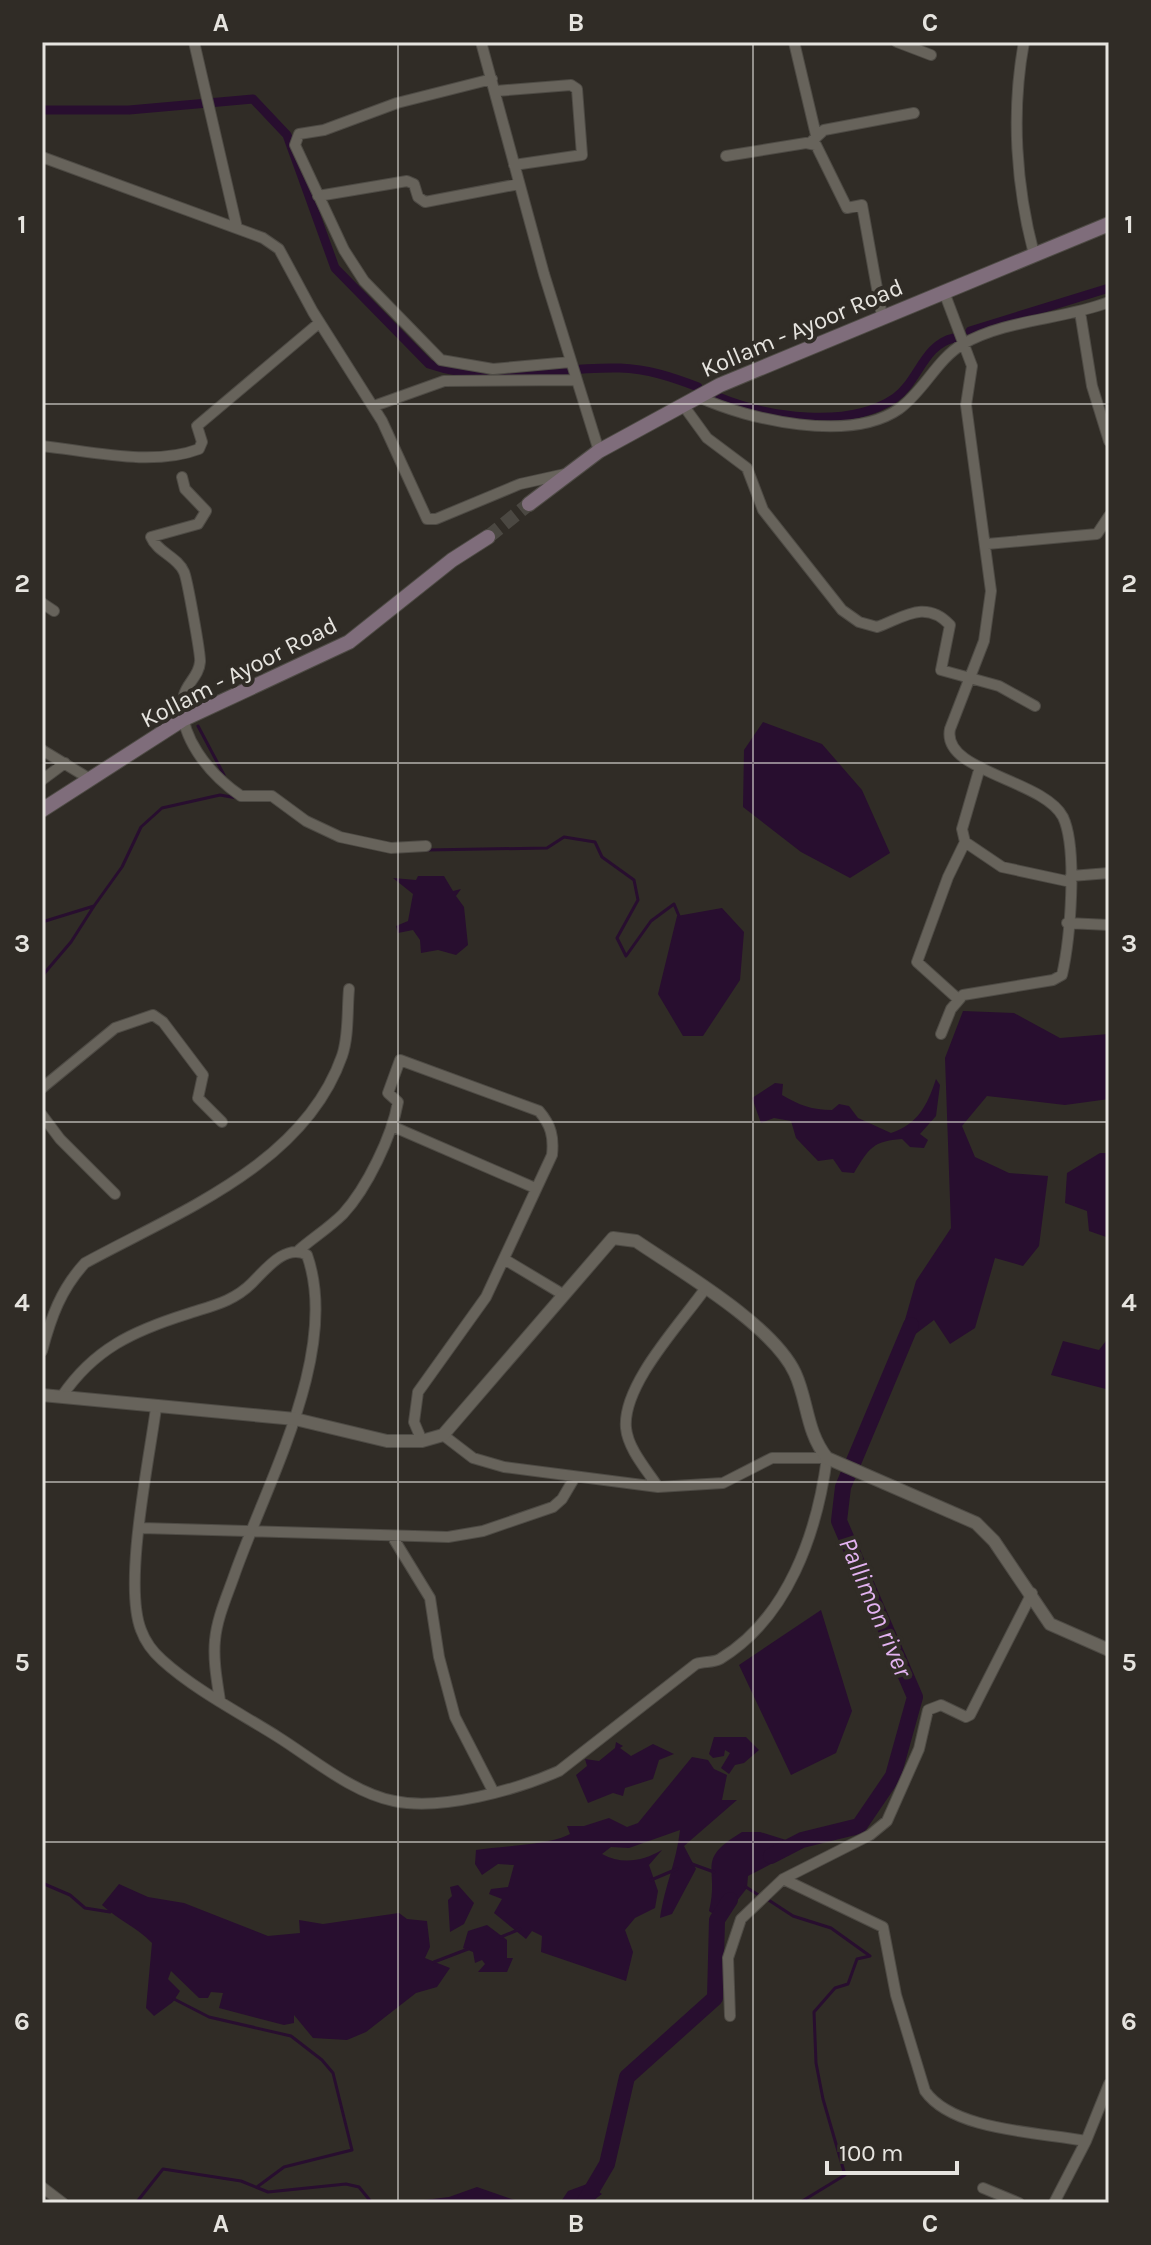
<svg xmlns="http://www.w3.org/2000/svg" width="1151" height="2245" font-family="Karla,sans-serif">
  <rect width="100%" height="100%" fill="#302c26"/>
  <path fill="#280e2f" d="M 763,722 L 822,744 L 862,790 L 890,853 L 850,878 L 801,852 L 743,807 L 744,750 Z
    M 418,876 L 444,876 L 453,891 L 461,889 L 456,896 L 464,907 L 468,945 L 456,955 L 438,950 L 421,953 L 420,940 L 413,930 L 398,933 L 396,926 L 408,921 L 413,894 L 393,878 L 416,880 Z
    M 722,908 L 744,932 L 740,980 L 703,1036 L 683,1036 L 658,994 L 677,916 Z
    M 963,1011 L 1014,1013 L 1060,1038 L 1109,1034 L 1109,1099 L 1065,1105 L 987,1096 L 962,1126 L 975,1157 L 1009,1173 L 1048,1176 L 1039,1246 L 1023,1266 L 995,1258 L 975,1328 L 950,1344 L 934,1320 L 897,1348 L 916,1281 L 951,1228 L 945,1058 Z
    M 936,1079 L 940,1085 L 936,1116 L 920,1134 L 928,1140 L 924,1148 L 910,1147 L 902,1139 C 873,1141 869,1148 854,1173 L 842,1172 L 833,1159 L 818,1161 L 796,1138 L 791,1121 L 774,1118 L 761,1123 L 752,1098 L 775,1083 L 783,1084 L 782,1095 C 799,1105 812,1110 832,1110 L 839,1104 L 849,1106 L 858,1118 L 891,1133 C 918,1124 927,1106 936,1079 Z
    M 1100,1153 L 1109,1153 L 1109,1238 L 1089,1231 L 1087,1211 L 1065,1203 L 1067,1173 Z
    M 1109,1337 L 1109,1405 L 1106,1389 L 1051,1375 L 1063,1341 L 1099,1350 Z
    M 821,1610 L 852,1711 L 836,1753 L 791,1775 L 739,1665 Z
    M 714,1737 L 746,1737 L 759,1750 L 744,1763 L 735,1765 L 729,1774 L 721,1768 L 730,1753 L 725,1750 L 724,1756 L 713,1758 L 709,1754 Z
    M 616,1742 L 623,1746 L 620,1748 L 631,1756 L 653,1744 L 674,1754 L 659,1760 L 653,1779 L 625,1788 L 623,1796 L 613,1793 L 588,1803 L 576,1775 L 587,1766 L 585,1759 L 599,1761 L 615,1748 Z
    M 692,1757 L 708,1760 L 714,1769 L 727,1775 L 722,1800 L 737,1800 L 684,1846 L 696,1869 L 672,1914 L 660,1918 C 665,1885 676,1864 680,1830 L 629,1848 L 611,1847 L 602,1854 C 622,1865 643,1861 662,1850 L 649,1865 L 658,1891 L 655,1908 L 635,1918 L 625,1930 L 633,1952 L 626,1981 L 541,1952 L 542,1936 L 532,1931 L 526,1939 L 494,1913 L 502,1899 L 489,1894 L 491,1889 L 508,1887 L 514,1865 L 498,1864 L 482,1875 L 475,1864 L 476,1850 C 502,1846 550,1845 570,1834 L 567,1826 L 584,1826 L 609,1818 L 627,1827 L 638,1823 Z
    M 742,1832 L 760,1832 L 786,1840 L 792,1853 L 748,1876 L 747,1888 L 722,1920 L 709,1911 C 720,1866 694,1861 742,1832 Z
    M 119,1884 L 148,1897 L 184,1903 L 268,1936 L 300,1933 L 299,1920 L 323,1924 L 399,1913 L 407,1919 L 427,1921 L 430,1947 L 425,1958 L 450,1968 L 437,1987 L 416,1993 L 366,2032 L 347,2040 L 313,2038 L 294,2015 L 294,2023 L 284,2025 L 219,2008 L 223,1993 L 211,1992 L 208,1998 L 199,1998 L 171,1971 L 168,1979 L 180,1991 L 173,2002 L 154,2016 L 146,2008 L 152,1943 C 137,1927 118,1920 102,1905 Z
    M 458,1885 L 474,1903 L 464,1924 L 450,1932 L 448,1900 L 452,1896 L 450,1887 Z
    M 487,1925 L 507,1940 L 507,1958 L 513,1958 L 507,1972 L 478,1972 L 485,1964 L 482,1960 L 475,1963 L 473,1952 L 463,1948 L 468,1931 Z
    M 587,2184 L 602,2194 L 590,2203 L 560,2203 L 568,2191 Z
    M 477,2187 L 523,2203 L 400,2203 L 449,2197 Z"/>
  <g fill="none" stroke-linecap="round" stroke-linejoin="round">
    <path stroke="#280e2f" stroke-width="3" d="M 198,726 L 224,775
      M 427,850 L 547,848 L 564,837 L 595,842 L 602,857 L 634,880 L 638,900 L 617,938 L 626,956 L 651,921 L 674,904 L 679,916
      M 42,922 L 94,906 L 122,867 L 141,827 L 162,808 L 220,795 L 237,798
      M 42,976 L 71,942 L 94,906
      M 692,1864 L 714,1872
      M 651,1880 L 677,1869
      M 42,1883 L 70,1895 L 85,1908 L 110,1912
      M 746,1887 L 760,1896
      M 767,1899 L 793,1916 L 831,1928 L 870,1956 L 857,1959 L 848,1984 L 835,1988 L 814,2012 L 816,2063 L 823,2099 L 845,2175 L 799,2203
      M 501,1937 L 520,1929
      M 434,1962 L 468,1949
      M 174,1999 L 209,2017 L 291,2036 L 322,2060 L 333,2073 L 352,2150 L 284,2167 L 257,2187
      M 136,2203 L 163,2169 L 241,2181 L 268,2192 L 346,2184 L 359,2187 L 372,2203"/>
    <path stroke="#280e2f" stroke-width="9" d="M 42,110 L 129,110 L 253,99 L 287,135 L 335,268 L 429,364 C 492,386 555,366 620,368 C 648,369 672,377 698,387
      M 970,331 L 1109,288
      M 718,397 C 767,417 848,430 895,398 C 918,382 924,344 954,338"/>
    <path stroke="#280e2f" stroke-width="16" d="M 771,1856 L 802,1840 L 859,1826 L 893,1776 L 915,1697 L 839,1521 L 843,1487 L 911,1325
      M 584,2203 L 607,2164 L 627,2077 L 715,1998 L 717,1920 L 730,1900"/>
    <path stroke="#4b4842" stroke-width="14" stroke-dasharray="14 7" stroke-linecap="butt" d="M 488,537 L 529,504"/>
    <g stroke="#4e4b45" stroke-width="12">
      <path id="minor" d="M 194,42 L 237,228
        M 481,42 L 544,274 L 599,451
        M 794,42 L 816,135
        M 897,42 L 931,55
        M 1024,42 C 1011,112 1016,186 1034,254
        M 492,79 L 397,103 L 324,130 L 299,134 L 295,145 L 344,250 L 364,281 L 441,360 L 493,369 L 570,362
        M 496,91 L 571,85 L 577,89 L 582,155 L 514,165
        M 811,142 L 824,130 L 914,113
        M 726,156 L 806,143 L 816,145 L 847,208 L 862,205 L 882,316
        M 42,157 L 263,238 L 279,249 L 313,312 L 382,421 L 427,519 L 436,519 L 520,484 L 565,474
        M 318,196 L 407,181 L 414,184 L 418,197 L 425,202 L 519,184
        M 1080,312 L 1092,386 L 1109,441
        M 699,397 C 748,420 850,443 899,409 C 924,391 937,359 963,344 C 1007,319 1062,320 1109,302
        M 683,405 L 707,438 L 747,468 L 763,510 L 842,610 L 859,622 L 877,627 C 901,619 925,598 950,625 L 941,670 L 999,686 L 1035,706
        M 374,406 L 444,381 L 575,380
        M 42,446 C 90,451 152,467 199,449 L 202,442 L 197,426 L 319,323
        M 182,477 L 185,489 L 206,511 L 198,524 L 151,537 C 157,552 178,557 184,572 C 187,578 201,656 200,662 C 199,676 187,683 184,695 C 175,734 210,775 241,796 L 272,796 L 306,821 L 340,837 L 391,848 L 426,846
        M 987,544 L 1097,534 L 1109,516
        M 42,603 L 54,611
        M 42,750 L 90,779
        M 980,767 L 962,829 L 965,842 L 1002,867 L 1071,882
        M 42,780 L 65,763
        M 1071,876 L 1109,873
        M 1067,923 L 1109,925
        M 958,999 L 917,962 L 948,877 L 965,842
        M 941,1034 L 951,1009 L 963,995 L 1053,980 L 1062,975 C 1070,940 1078,849 1063,817 C 1043,779 941,772 950,729 L 984,641 L 991,591 L 966,405 L 972,366 L 944,292
        M 42,1088 L 115,1028 L 153,1015 L 163,1022 L 203,1075 L 198,1098 L 222,1122
        M 42,1115 L 60,1139 L 115,1194
        M 394,1127 L 535,1188
        M 299,1250 C 313,1238 330,1227 343,1214 C 367,1188 392,1136 398,1102 L 388,1093 L 400,1060 L 539,1111 C 551,1125 554,1137 552,1155 L 486,1297 L 418,1392 L 414,1422 L 422,1441
        M 504,1259 L 564,1295
        M 42,1351 C 51,1317 61,1289 85,1263 C 178,1212 304,1165 342,1056 C 349,1036 347,1010 349,989
        M 62,1396 C 94,1349 133,1331 187,1314 C 211,1306 233,1302 252,1283 C 266,1269 286,1243 307,1255 C 341,1351 266,1484 234,1576 C 227,1596 217,1618 215,1640 C 213,1660 217,1681 220,1701
        M 156,1408 C 149,1461 123,1584 141,1630 C 145,1641 153,1652 162,1660 C 195,1690 240,1713 278,1737 C 313,1759 353,1793 394,1801 C 441,1811 516,1790 559,1771 L 696,1664 C 704,1661 713,1663 720,1659 C 788,1618 817,1533 827,1458 L 772,1458 L 723,1483 L 658,1487 L 504,1467 L 473,1458 L 443,1435
        M 658,1487 C 647,1470 628,1449 626,1428 C 622,1385 681,1323 705,1289
        M 141,1528 L 448,1537 L 483,1531 L 553,1507 L 562,1499 L 575,1477
        M 392,1536 L 430,1598 L 439,1657 L 455,1717 L 494,1793
        M 783,1879 L 883,1927 L 896,1995 L 925,2091 C 953,2131 1039,2132 1086,2141
        M 730,2016 L 728,1958 L 741,1919 L 783,1879 L 870,1835 L 887,1821 L 919,1749 L 928,1710 L 941,1705 L 966,1717 L 970,1715 L 1032,1593
        M 42,2187 L 63,2203
        M 983,2188 L 1019,2203
        M 1054,2203 L 1086,2141 L 1109,2084"/>
    </g>
    <g stroke="#4e4b45" stroke-width="14">
      <path id="tertiary" d="M 42,1395 L 295,1419 L 387,1441 L 422,1441 L 443,1435 L 613,1238 L 636,1241 C 680,1271 773,1325 795,1373 C 808,1401 806,1432 827,1458 L 976,1523 L 994,1541 L 1050,1624 L 1109,1650"/>
    </g>
    <g stroke="#4e4b45" stroke-width="16">
      <path id="secondary" d="M 529,504 L 599,451 L 720,385 L 1109,224
        M 42,810 L 182,720 L 349,642 L 452,560 L 488,537"/>
    </g>
    <use href="#minor" stroke="#67635b" stroke-width="10"/>
    <use href="#tertiary" stroke="#67635b" stroke-width="12"/>
    <use href="#secondary" stroke="#7f6d7b" stroke-width="14"/>
  </g>
  <path fill="none" stroke="#e6e4df" stroke-width="2" stroke-opacity="0.55" d="M 398,42 L 398,2203M 753,42 L 753,2203M 42,404 L 1109,404M 42,763 L 1109,763M 42,1122 L 1109,1122M 42,1482 L 1109,1482M 42,1842 L 1109,1842"/>
  <g text-anchor="middle" stroke-width="8" stroke-linejoin="round" paint-order="stroke">
    <g font-size="24" fill="#e6e4df" stroke="#302c26">
      <text transform="translate(802 328) rotate(-23)" y="8">Kollam - Ayoor Road</text>
      <text transform="translate(239 672) rotate(-27)" y="8">Kollam - Ayoor Road</text>
    </g>
    <g font-size="26" font-style="italic" fill="#e3b3f1" stroke="#302c26">
      <text transform="translate(876 1607) rotate(67)" y="9">Pallimon river</text>
    </g>
  </g>
  <rect width="1151" height="2245" fill="none" stroke="#302c26" stroke-width="88"/>
  <path d="M827 2161v12h130v-12" fill="none" stroke="#e6e4df" stroke-width="4"/>
  <text x="839" y="2161" font-size="24" fill="#e6e4df" stroke="#302c26" stroke-width="6" paint-order="stroke">100 m</text>
  <rect x="44" y="44" width="1063" height="2157" fill="none" stroke="#e6e4df" stroke-width="3"/>
  <g font-size="26" text-anchor="middle" font-weight="bold" fill="#e6e4df">
    <text x="221" y="31">A</text>
    <text x="576" y="31">B</text>
    <text x="930" y="31">C</text>
    <text x="22" y="233">1</text>
    <text x="1129" y="233">1</text>
    <text x="22" y="592">2</text>
    <text x="1129" y="592">2</text>
    <text x="22" y="952">3</text>
    <text x="1129" y="952">3</text>
    <text x="22" y="1311">4</text>
    <text x="1129" y="1311">4</text>
    <text x="22" y="1671">5</text>
    <text x="1129" y="1671">5</text>
    <text x="22" y="2030">6</text>
    <text x="1129" y="2030">6</text>
    <text x="221" y="2232">A</text>
    <text x="576" y="2232">B</text>
    <text x="930" y="2232">C</text>
  </g>
</svg>
